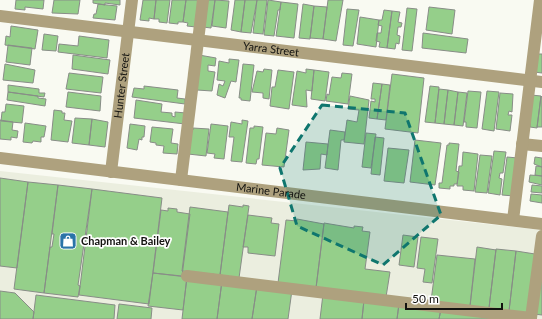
<svg xmlns="http://www.w3.org/2000/svg" width="542" height="319" font-family="Lato,sans-serif">
  <rect width="100%" height="100%" fill="#f9faf2"/>
  <path fill="#ebeedf" d="M 0,171 L 542,230 L 542,319 L 0,319 Z"/>
  <path fill="#95cf8a" stroke="#888d87" d="M 16,0 L 44,0 L 43,9 L 25,7 L 25,10 L 15,9 Z
    M 54,0 L 80,0 L 78,14 L 52,13 Z
    M 93,0 L 120,0 L 120,5 L 105,3 L 105,5 L 93,3 Z
    M 143,0 L 156,0 L 154,19 L 149,18 L 149,21 L 140,20 Z
    M 156,0 L 170,0 L 167,23 L 159,22 L 159,19 L 154,19 Z
    M 172,0 L 186,0 L 183,22 L 178,22 L 178,24 L 169,23 Z
    M 186,0 L 199,0 L 196,27 L 187,26 L 188,23 L 183,22 Z
    M 206,0 L 215,0 L 211,28 L 203,27 Z
    M 215,0 L 229,1 L 226,28 L 212,26 Z
    M 235,0 L 245,0 L 241,32 L 231,30 Z
    M 245,0 L 257,0 L 251,33 L 241,32 Z
    M 257,0 L 267,0 L 263,34 L 253,33 Z
    M 268,0 L 281,2 L 280,10 L 278,10 L 274,36 L 264,35 Z
    M 328,0 L 343,0 L 336,41 L 323,39 Z
    M 281,2 L 298,4 L 294,38 L 276,36 Z
    M 98,4 L 117,6 L 115,20 L 93,18 L 94,14 L 96,14 Z
    M 303,4 L 314,6 L 310,39 L 299,38 Z
    M 314,6 L 327,7 L 323,39 L 310,38 Z
    M 429,7 L 455,10 L 452,34 L 426,30 Z
    M 407,8 L 417,9 L 412,51 L 402,50 Z
    M 347,9 L 359,10 L 353,46 L 343,45 Z
    M 384,10 L 392,11 L 387,48 L 379,47 L 380,42 L 376,41 L 377,33 L 381,33 L 382,26 L 378,25 L 379,20 L 382,20 Z
    M 392,11 L 400,12 L 398,22 L 402,23 L 401,27 L 398,27 L 397,35 L 400,36 L 399,44 L 396,43 L 395,49 L 387,48 Z
    M 360,17 L 379,20 L 376,47 L 357,44 Z
    M 11,26 L 38,30 L 35,49 L 5,45 L 6,36 L 10,37 Z
    M 423,33 L 468,39 L 466,53 L 422,48 Z
    M 44,34 L 58,36 L 56,51 L 42,50 Z
    M 79,36 L 109,40 L 107,58 L 58,52 L 59,44 L 78,46 Z
    M 8,45 L 32,48 L 30,65 L 6,62 Z
    M 536,54 L 542,54 L 542,73 L 534,72 Z
    M 73,55 L 110,60 L 108,74 L 72,69 Z
    M 199,55 L 216,58 L 215,66 L 208,65 L 208,71 L 215,72 L 212,91 L 197,90 Z
    M 229,59 L 239,60 L 236,82 L 231,81 L 225,98 L 217,95 L 219,84 L 223,86 L 225,81 L 217,80 L 219,61 L 229,63 Z
    M 5,64 L 35,70 L 33,83 L 3,80 Z
    M 243,64 L 254,65 L 250,101 L 241,100 L 241,98 L 239,98 Z
    M 264,69 L 272,70 L 269,99 L 263,98 L 263,93 L 252,92 L 257,71 L 263,72 Z
    M 306,69 L 314,70 L 312,91 L 306,90 L 307,107 L 292,105 L 297,71 L 306,73 Z
    M 278,70 L 294,72 L 289,109 L 270,106 L 272,87 L 275,87 Z
    M 314,70 L 329,72 L 325,101 L 311,99 Z
    M 69,73 L 103,77 L 101,93 L 66,89 Z
    M 342,73 L 352,74 L 348,104 L 326,101 L 327,94 L 329,95 L 332,77 L 341,78 Z
    M 392,74 L 424,78 L 418,133 L 385,129 Z
    M 373,83 L 382,84 L 377,119 L 369,118 L 371,101 L 375,102 L 375,99 L 371,99 Z
    M 382,84 L 390,85 L 386,120 L 377,119 Z
    M 8,85 L 39,89 L 39,93 L 45,93 L 44,97 L 8,92 Z
    M 144,86 L 178,90 L 177,98 L 185,99 L 185,104 L 132,97 L 134,88 L 144,89 Z
    M 430,86 L 439,87 L 435,123 L 425,122 Z
    M 439,89 L 448,90 L 444,124 L 435,123 Z
    M 448,90 L 458,92 L 454,125 L 444,124 Z
    M 468,91 L 481,92 L 477,128 L 466,127 L 466,122 L 464,122 Z
    M 487,91 L 499,92 L 494,131 L 482,129 Z
    M 8,92 L 38,96 L 38,98 L 46,99 L 45,106 L 7,100 Z
    M 68,92 L 101,96 L 100,111 L 66,107 Z
    M 458,92 L 467,93 L 463,126 L 454,125 Z
    M 500,93 L 513,94 L 512,112 L 509,111 L 508,115 L 512,115 L 510,131 L 496,129 Z
    M 531,95 L 541,96 L 537,128 L 530,127 Z
    M 350,96 L 369,100 L 364,144 L 344,142 L 347,120 L 357,122 L 359,110 L 348,109 Z
    M 541,96 L 542,97 L 542,127 L 537,127 Z
    M 136,100 L 162,104 L 161,112 L 172,113 L 172,116 L 175,117 L 175,112 L 186,113 L 185,124 L 134,118 Z
    M 6,104 L 24,106 L 22,123 L 1,121 L 2,112 L 5,112 Z
    M 54,110 L 62,111 L 62,113 L 65,113 L 64,120 L 72,121 L 68,142 L 51,140 Z
    M 75,118 L 92,119 L 89,145 L 72,143 Z
    M 92,119 L 108,122 L 105,147 L 89,145 Z
    M 0,120 L 13,122 L 12,130 L 18,131 L 17,138 L 11,137 L 11,140 L 0,139 Z
    M 242,120 L 248,121 L 242,162 L 231,161 L 234,137 L 229,137 L 231,122 L 242,124 Z
    M 25,123 L 46,126 L 44,137 L 41,137 L 41,142 L 33,141 L 32,143 L 23,142 Z
    M 130,124 L 145,126 L 144,137 L 142,137 L 142,140 L 139,139 L 137,150 L 127,148 Z
    M 211,124 L 228,126 L 224,159 L 214,158 L 215,154 L 207,153 Z
    M 254,126 L 263,127 L 259,159 L 257,159 L 256,164 L 246,163 L 250,128 L 254,128 Z
    M 152,127 L 173,129 L 171,143 L 178,144 L 177,154 L 163,153 L 164,146 L 156,145 L 156,143 L 150,142 Z
    M 193,128 L 209,129 L 206,156 L 188,154 L 191,129 L 193,130 Z
    M 277,128 L 289,130 L 284,167 L 262,165 L 266,133 L 276,134 Z
    M 330,130 L 345,132 L 344,140 L 341,140 L 338,170 L 325,168 Z
    M 366,133 L 376,134 L 371,168 L 362,167 Z
    M 375,137 L 384,138 L 380,175 L 371,174 Z
    M 415,140 L 441,143 L 435,185 L 410,182 Z
    M 306,142 L 328,144 L 327,155 L 321,154 L 320,169 L 303,170 Z
    M 449,143 L 459,144 L 456,171 L 459,172 L 457,184 L 454,184 L 454,186 L 450,186 L 450,189 L 439,188 L 439,183 L 442,183 L 447,145 L 449,145 Z
    M 388,148 L 409,150 L 404,183 L 384,181 Z
    M 494,151 L 506,152 L 503,173 L 500,173 L 499,178 L 502,179 L 500,195 L 488,193 Z
    M 463,152 L 478,154 L 474,191 L 463,190 L 463,186 L 457,186 L 459,166 L 462,166 Z
    M 480,155 L 492,156 L 487,193 L 475,192 Z
    M 507,157 L 518,158 L 514,196 L 502,195 Z
    M 535,157 L 542,158 L 542,167 L 534,164 Z
    M 536,166 L 542,167 L 542,176 L 535,175 Z
    M 530,175 L 542,176 L 542,185 L 529,182 Z
    M 0,178 L 28,182 L 17,268 L 0,266 Z
    M 28,182 L 58,185 L 44,293 L 14,289 Z
    M 58,185 L 92,189 L 78,285 L 80,286 L 78,297 L 44,293 L 50,247 L 52,247 L 54,234 L 52,234 Z
    M 532,185 L 542,186 L 542,193 L 531,192 Z
    M 92,189 L 162,198 L 149,304 L 79,295 Z
    M 531,194 L 542,195 L 542,203 L 530,201 Z
    M 229,205 L 243,207 L 243,205 L 249,206 L 239,278 L 220,275 Z
    M 190,207 L 228,212 L 220,275 L 182,271 Z
    M 168,208 L 177,209 L 177,212 L 190,214 L 182,276 L 153,273 L 161,210 L 168,211 Z
    M 248,215 L 272,218 L 271,223 L 279,224 L 275,256 L 248,253 L 248,247 L 243,247 Z
    M 297,219 L 324,224 L 316,288 L 278,283 L 286,220 L 297,221 Z
    M 324,223 L 354,228 L 354,226 L 363,227 L 362,231 L 370,232 L 365,269 L 390,272 L 386,297 L 316,288 Z
    M 403,235 L 418,237 L 414,267 L 399,265 Z
    M 421,237 L 438,239 L 432,283 L 423,282 L 425,269 L 417,268 Z
    M 542,246 L 542,315 L 534,314 Z
    M 477,247 L 496,250 L 489,308 L 470,306 Z
    M 496,249 L 516,251 L 509,311 L 489,308 Z
    M 516,251 L 535,254 L 528,313 L 509,311 Z
    M 437,255 L 475,259 L 470,306 L 431,301 Z
    M 153,273 L 187,277 L 183,310 L 148,306 Z
    M 187,277 L 222,281 L 217,319 L 182,319 Z
    M 222,281 L 257,286 L 252,319 L 217,319 Z
    M 257,286 L 292,290 L 288,319 L 252,319 Z
    M 0,291 L 15,293 L 34,312 L 33,319 L 0,319 Z
    M 323,294 L 364,300 L 362,319 L 320,319 Z
    M 36,295 L 115,305 L 114,319 L 33,319 Z
    M 364,300 L 399,304 L 397,319 L 362,319 Z
    M 119,304 L 152,308 L 151,319 L 117,319 Z
    M 399,304 L 441,309 L 439,319 L 397,319 Z
    M 441,309 L 511,319 L 439,319 Z"/>
  <g fill="none" stroke-linecap="round" stroke-linejoin="round">
    <g stroke="#aea17e" stroke-width="12">
      <path id="s1" d="M 0,16 L 542,82"/>
      <path d="M 522,144 L 542,146"/>
      <path id="s2" d="M 0,158 L 542,224"/>
      <path id="s3" d="M 111,172 L 132,0"/>
      <path d="M 181,180 L 203,0"/>
      <path d="M 513,220 L 540,0"/>
      <path d="M 187,276 L 531,318 L 542,236"/>
    </g>
  </g>
  <path fill="#0f766e" fill-opacity="0.2" stroke="#0f766e" stroke-width="3" stroke-dasharray="8 5" stroke-linejoin="round" d="M 322,105 L 405,113 L 441,215 L 383,265 L 297,226 L 280,168 Z"/>
  <defs>
    <g id="shop-square" transform="scale(0.9)"><rect x="-9" y="-9" width="18" height="18" rx="4" fill="#2a74a8" stroke="#fff"/><path d="M-5-2.5h2.3a2.7 3.5 0 0 1 5.4 0H5L5.5 6h-11ZM-1.5-2.5h3a1.5 2.3 0 0 0-3 0Z" fill="#fff"/></g>
  </defs>
  <g fill-rule="evenodd">
    <use href="#shop-square" x="68" y="241"/>
  </g>
  <g text-anchor="middle" stroke-width="3.5" stroke-linejoin="round" paint-order="stroke">
    <g font-size="11" fill="#131310" stroke="#fff">
      <text dy="4" stroke="none"><textPath href="#s1" startOffset="273">Yarra Street</textPath></text>
      <text dy="4" stroke="none"><textPath href="#s3" startOffset="87">Hunter Street</textPath></text>
      <text dy="4" stroke="none"><textPath href="#s2" startOffset="273">Marine Parade</textPath></text>
    </g>
    <g font-size="11" font-weight="bold" fill="#131310" stroke="#fff" text-anchor="start">
      <text x="81" y="245">Chapman &amp; Bailey</text>
    </g>
  </g>
  <path d="M406 303v6h96v-6" fill="none" stroke="#131310" stroke-width="2"/>
  <text x="412" y="303" font-size="12" fill="#131310" stroke="#ffffff" stroke-width="3" paint-order="stroke">50 m</text>
</svg>
